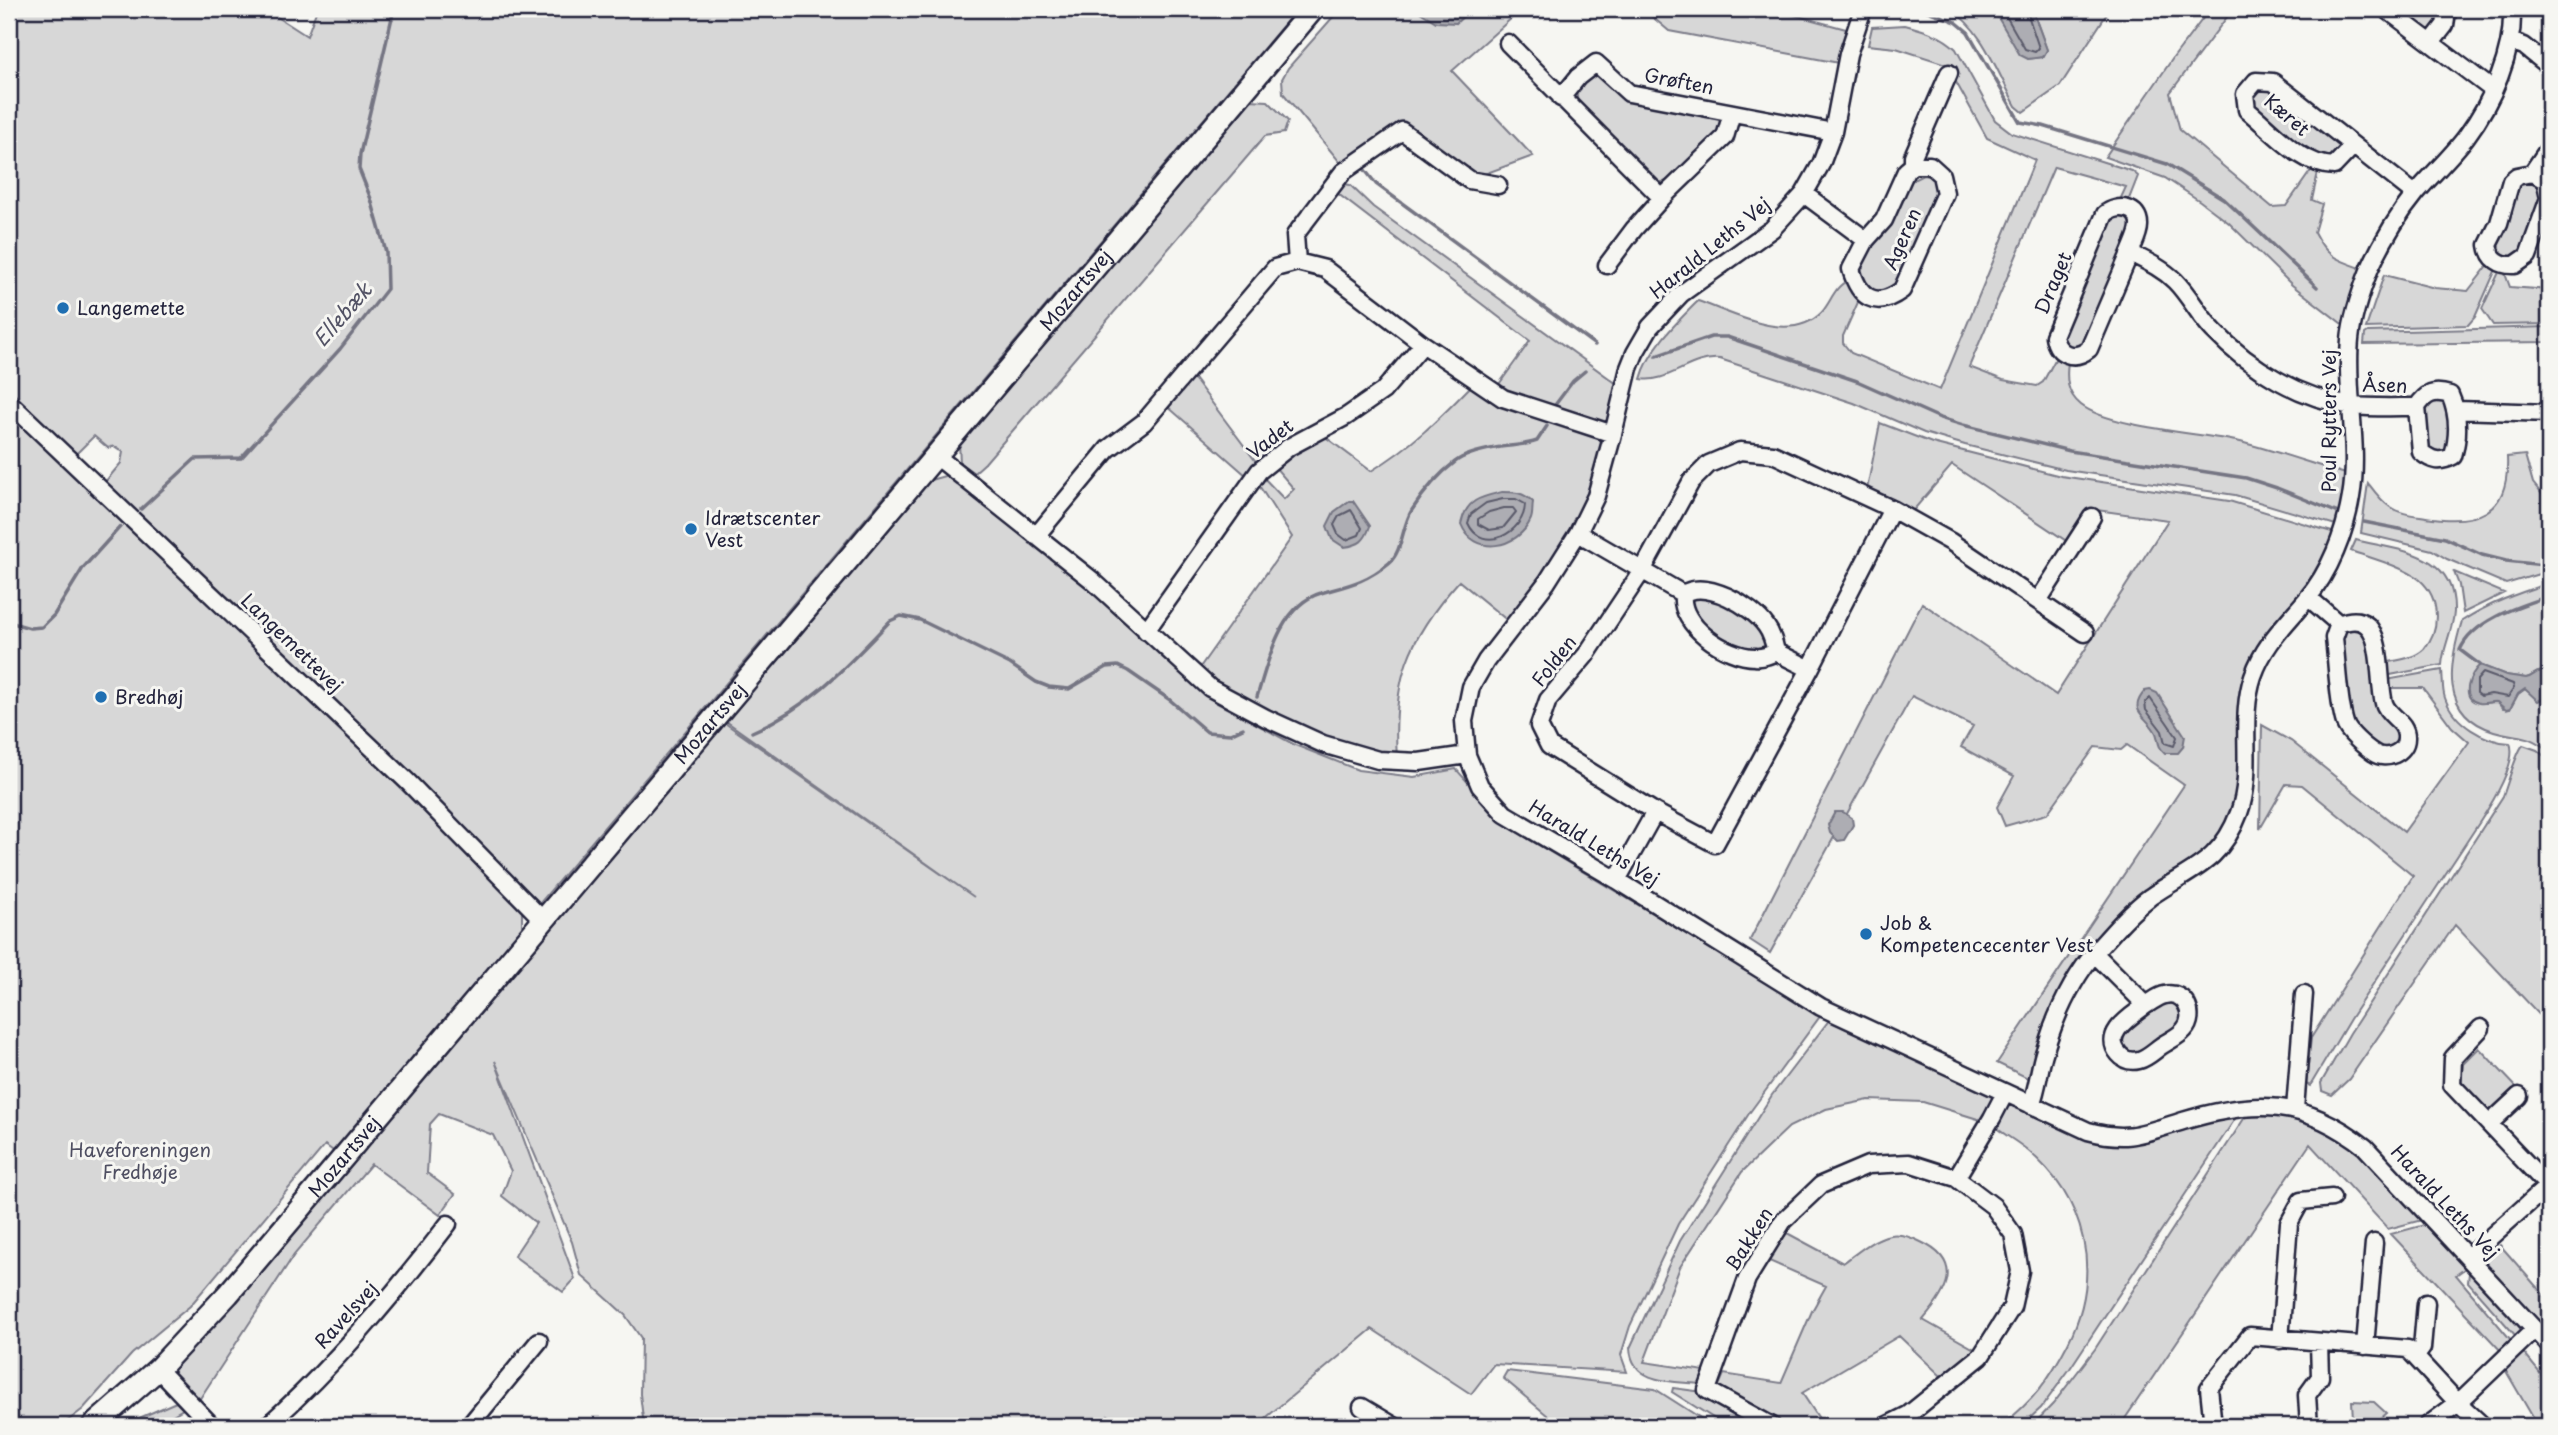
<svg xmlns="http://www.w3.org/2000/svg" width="2558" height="1435" font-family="'Playpen Sans',sans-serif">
  <rect width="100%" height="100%" fill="#f6f6f2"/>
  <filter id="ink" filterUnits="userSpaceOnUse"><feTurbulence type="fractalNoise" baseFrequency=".0143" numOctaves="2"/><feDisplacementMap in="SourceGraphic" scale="14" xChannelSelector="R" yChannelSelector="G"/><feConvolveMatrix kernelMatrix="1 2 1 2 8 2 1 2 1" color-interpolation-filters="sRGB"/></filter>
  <g filter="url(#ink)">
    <path fill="#d7d7d7" stroke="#7c7c89" stroke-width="2" d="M 9,9 L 265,9 L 307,36 L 317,9 L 1297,9 L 540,903 L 105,482 L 121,463 L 123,452 L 114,446 L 108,448 L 94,436 L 76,454 L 9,391 Z
      M 1340,9 L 1420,9 L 1421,12 L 1456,23 L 1471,9 L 1522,9 L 1452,71 L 1533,156 L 1479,176 L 1467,172 L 1403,123 L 1343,166 L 1283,93 L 1282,79 L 1288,68 Z
      M 1643,9 L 1668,9 L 1688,15 L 1783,12 L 1846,29 L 1839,63 L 1669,31 Z
      M 1950,9 L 1993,9 L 2028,59 L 2043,57 L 2047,50 L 2032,9 L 2110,9 L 2060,86 L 2023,112 L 2016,106 C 1997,72 1983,29 1950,9 Z
      M 2210,9 L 2233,9 L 2170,93 L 2180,130 L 2272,207 L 2286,206 L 2312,169 L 2318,172 L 2312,200 L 2322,204 L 2314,232 C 2327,258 2338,260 2364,269 L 2348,325 L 2341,323 L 2292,285 L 2229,223 L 2200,201 L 2165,178 L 2105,157 L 2173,58 Z
      M 2393,9 L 2438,9 L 2441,19 L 2430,33 Z
      M 1905,25 C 1924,30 1942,35 1956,49 L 1995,120 L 2012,133 L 2132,171 L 2138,176 L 2127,204 L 2119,202 L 2126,187 L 2054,167 L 1969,367 L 2003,380 L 2037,386 L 2043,382 L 2058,354 L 2068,361 C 2066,378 2066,393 2081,405 C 2109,427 2198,433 2236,441 C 2274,450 2312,464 2349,475 L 2339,526 L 2235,495 L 2066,470 L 1965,445 L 1924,433 L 1854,403 L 1720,359 C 1691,356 1667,384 1641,379 C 1649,349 1676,323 1698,301 C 1733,313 1789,345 1821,313 C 1830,304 1835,285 1848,281 L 1852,292 L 1859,300 L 1843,336 L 1843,343 L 1851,353 L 1940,390 L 2035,160 L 1987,138 L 1946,64 L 1896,48 L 1868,45 L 1872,27 Z
      M 1599,75 L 1718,117 L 1721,123 L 1720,131 L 1673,178 L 1664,182 L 1656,182 L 1578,104 L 1576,90 L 1587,78 Z
      M 2269,90 L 2339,142 L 2340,154 L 2324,163 L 2255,113 C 2251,100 2253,89 2269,90 Z
      M 1250,100 L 1268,101 L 1288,121 L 1284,133 L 1265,136 L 985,463 L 974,473 L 960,463 L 959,442 Z
      M 1923,175 L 1933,177 L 1941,187 L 1901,289 L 1870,294 L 1860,273 L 1865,258 L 1888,224 L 1909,182 Z
      M 2530,178 L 2539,184 L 2543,200 L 2527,248 L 2509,261 L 2498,254 L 2495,239 L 2516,185 Z
      M 1344,184 L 1350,185 L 1373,207 L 1617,384 L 1611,418 L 1601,424 L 1593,424 L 1497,387 L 1530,341 L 1337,193 Z
      M 2123,212 L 2136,224 L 2083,349 L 2065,347 L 2060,334 L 2108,221 Z
      M 2490,263 L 2497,267 L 2475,317 L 2468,325 L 2366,328 L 2384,275 L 2435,288 L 2468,291 Z
      M 2500,270 L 2504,271 L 2510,287 L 2549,290 L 2549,324 L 2493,325 L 2482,309 Z
      M 2549,327 L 2549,342 L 2364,344 L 2365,334 L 2368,332 Z
      M 1192,376 L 1257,463 L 1247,476 L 1167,406 Z
      M 1471,386 L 1496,402 L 1593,435 L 1600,440 L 1602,445 L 1586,504 L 1550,567 L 1508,621 L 1459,581 C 1407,639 1392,681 1397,759 L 1328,742 L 1221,689 L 1198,670 L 1292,537 L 1258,484 L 1262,476 L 1284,499 L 1294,489 L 1274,466 L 1324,436 L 1371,471 C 1411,447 1439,419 1471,386 Z
      M 2448,399 L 2451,446 L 2444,454 L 2427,451 L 2426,401 Z
      M 9,410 L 153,546 L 522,907 L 522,929 L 336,1153 L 325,1145 L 190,1306 L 132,1354 L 83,1409 L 61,1426 L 9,1426 Z
      M 1880,423 L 1932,443 L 2061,476 L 2229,501 L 2335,533 C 2324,558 2313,580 2296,602 C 2282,620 2265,634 2255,655 L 2240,796 L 2215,845 L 2110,927 L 2032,1080 L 1997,1063 L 2184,785 L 2127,745 L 2121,750 L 2095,747 L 2047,814 L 2005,826 L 1997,807 L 2014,776 L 1961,747 L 1973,726 L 1912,696 L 1770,953 L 1750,940 L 1922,603 L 2056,695 L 2168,520 L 2090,509 L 2068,542 L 1952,465 L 1911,513 L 1867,489 Z
      M 2525,455 L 2533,483 L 2549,503 L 2549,571 L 2506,584 L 2447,559 L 2432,550 L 2361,533 L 2368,483 C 2374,491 2381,501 2390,507 C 2400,514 2414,515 2426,517 C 2476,525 2510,515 2507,457 Z
      M 948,475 L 1082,581 L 1215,702 L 1295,745 L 1358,770 L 1414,777 L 1456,769 L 1507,826 L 1821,1015 L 1750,1112 L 1678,1224 L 1630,1326 L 1621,1355 L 1627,1372 L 1494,1364 L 1471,1394 L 1372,1329 L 1256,1426 L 1112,1426 L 1116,1420 L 1108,1415 L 1099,1426 L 644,1426 L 640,1394 L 641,1338 L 625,1315 L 581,1275 L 572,1242 L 495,1061 L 575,1279 L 563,1292 L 514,1256 L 536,1223 L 502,1196 L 511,1171 L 493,1135 L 439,1114 L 430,1124 L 427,1173 L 455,1194 L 440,1215 L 371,1164 L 294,1255 L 199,1400 L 169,1369 L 451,1040 L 477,1017 L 595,870 L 722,721 L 974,897 L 723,719 L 927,481 Z
      M 2356,540 C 2400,551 2456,552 2454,612 C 2453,630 2443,647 2442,665 L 2385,676 L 2384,663 C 2397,660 2414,659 2424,649 C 2441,629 2440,598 2420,580 C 2405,567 2370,558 2351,551 Z
      M 2454,572 L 2504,593 L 2463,613 L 2459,585 Z
      M 2549,583 L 2549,675 C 2535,667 2537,676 2526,678 L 2506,675 L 2480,665 L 2484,703 L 2497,702 L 2503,709 L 2510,709 L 2518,694 L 2525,689 C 2537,695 2533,704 2549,696 L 2549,751 C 2525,732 2520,739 2494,731 C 2439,714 2449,664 2462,621 C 2489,603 2519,593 2549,583 Z
      M 1702,596 L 1730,604 L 1762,629 L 1767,640 L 1766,645 L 1760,652 C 1735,646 1692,633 1689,603 L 1696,597 Z
      M 2343,627 L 2363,629 L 2401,737 L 2394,748 L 2382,749 L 2362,735 L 2350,718 L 2340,631 Z
      M 2442,670 C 2443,679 2442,690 2445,698 C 2454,724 2485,742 2510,743 C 2518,762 2492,803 2481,820 L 2350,1019 L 2310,1086 L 2306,1084 L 2311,1038 L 2413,876 L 2302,785 L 2286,784 L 2260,829 L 2262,725 L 2291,741 L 2404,832 L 2469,742 L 2452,727 L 2423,688 L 2386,688 L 2386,680 Z
      M 2523,745 L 2537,750 L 2549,760 L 2549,1025 L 2455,925 L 2349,1079 L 2332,1095 L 2322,1091 L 2321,1083 L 2350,1033 L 2503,796 C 2508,783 2516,753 2523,745 Z
      M 2171,1002 L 2179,1006 L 2184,1021 C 2172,1031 2129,1076 2122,1041 C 2126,1021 2152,1005 2171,1002 Z
      M 1830,1019 L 1991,1093 L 1994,1096 L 1994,1102 L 1981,1120 L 1923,1102 L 1869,1100 L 1826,1109 L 1789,1127 L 1742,1172 L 1680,1267 L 1644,1362 L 1705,1371 L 1701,1384 C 1674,1381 1632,1385 1630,1348 L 1680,1241 L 1772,1095 Z
      M 2479,1048 L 2520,1091 L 2492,1117 L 2461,1085 L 2463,1064 Z
      M 2013,1104 L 2098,1141 L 2236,1114 L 2237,1116 L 2069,1370 L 2041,1408 L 2021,1426 L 2001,1426 C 2034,1400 2049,1380 2068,1343 C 2103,1274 2087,1199 2026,1149 C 2016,1141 2005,1135 1995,1127 L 2004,1109 Z
      M 2247,1114 C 2261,1115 2276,1115 2290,1117 C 2348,1127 2384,1180 2422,1220 L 2388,1229 L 2310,1144 L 2120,1426 L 2032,1426 L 2053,1404 L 2095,1349 Z
      M 2424,1225 L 2464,1263 L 2467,1267 L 2456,1275 L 2511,1340 L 2501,1351 L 2391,1234 Z
      M 1787,1233 L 1843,1263 C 1857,1253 1872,1239 1890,1235 C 1900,1233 1911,1237 1921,1242 C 1964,1262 1948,1291 1923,1320 L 1976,1350 L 1943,1378 L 1899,1336 L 1802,1393 L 1824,1426 L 1779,1426 L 1717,1390 L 1724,1374 L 1781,1383 L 1812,1311 L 1826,1286 L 1767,1260 Z
      M 2500,1245 L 2549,1301 L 2549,1335 L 2483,1264 L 2483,1257 Z
      M 2471,1272 L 2524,1329 L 2523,1332 L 2515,1335 L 2468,1282 L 2469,1273 Z
      M 2521,1350 L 2549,1384 L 2549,1426 L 2538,1426 L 2503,1366 Z
      M 1507,1371 L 1655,1389 L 1713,1426 L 1560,1426 L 1503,1378 Z
      M 1673,1388 L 1703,1392 L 1763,1426 L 1726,1426 L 1672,1392 Z
      M 2352,1401 L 2374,1402 L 2386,1413 L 2371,1426 L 2360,1426 L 2353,1419 Z
      M 176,1402 L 183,1409 L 154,1426 L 121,1426 Z"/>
    <path fill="#adadb3" stroke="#757583" stroke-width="2" d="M 1420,9 L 1471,9 L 1456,23 L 1436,22 L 1420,12 Z
      M 1993,9 L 2032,9 L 2047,50 L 2043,57 L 2028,59 L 2020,55 Z
      M 1502,492 C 1515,492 1523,492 1533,502 C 1532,507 1533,514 1531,519 C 1518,549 1474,557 1461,524 C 1466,500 1480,497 1502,492 Z
      M 1349,501 L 1353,501 L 1370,526 C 1365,541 1360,545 1344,547 L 1332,539 L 1327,526 L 1334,512 Z
      M 2480,665 L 2506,675 L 2526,678 C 2537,676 2535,667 2549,675 L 2549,696 L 2538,701 L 2525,689 L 2518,694 L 2510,709 L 2506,710 L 2497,702 C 2491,701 2486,704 2479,703 C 2459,699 2470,673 2480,665 Z
      M 2150,690 L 2157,693 L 2185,736 L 2183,747 L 2178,753 L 2165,753 C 2157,746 2159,741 2156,733 C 2148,716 2126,712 2145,691 Z
      M 1835,812 L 1843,812 L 1852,818 L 1853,825 L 1844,840 L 1838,841 L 1830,833 L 1828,825 Z"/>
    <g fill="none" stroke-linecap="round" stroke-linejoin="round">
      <path stroke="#5a5a6b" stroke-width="2" d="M 2002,9 L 2025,49 L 2035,52 L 2039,48 L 2026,9
        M 1503,499 L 1516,499 L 1525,504 C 1525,533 1482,555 1468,523 L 1471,514 L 1486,503 Z
        M 1504,508 L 1513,508 L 1516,512 L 1503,528 L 1489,530 L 1478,524 L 1478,519 L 1489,512 Z
        M 1351,510 L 1362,528 L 1359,535 L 1346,540 L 1338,534 L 1334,525 L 1339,516 Z
        M 2483,673 L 2513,684 L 2514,688 L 2508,697 L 2491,694 L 2481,696 L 2477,693 L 2477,680 Z
        M 2150,698 L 2177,737 L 2174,746 L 2165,743 L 2162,731 L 2146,710 L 2145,703 Z"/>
      <path stroke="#757583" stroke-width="3.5" d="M 1923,9 L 1956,22 L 1968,32 L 2020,122 L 2043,126 L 2167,164 L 2224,199 L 2317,287
        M 1365,170 L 1376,184 L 1595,345
        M 1656,356 L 1711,337 L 1727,337 L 1857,381 L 1940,418 L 1963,425 L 2070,451 L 2246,478 L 2277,488 L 2336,512
        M 1555,405 L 1573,381 L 1585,371
        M 141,509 L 195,459 L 241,458 L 340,349 L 387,289 L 386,252 L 371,199 L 359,169 L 360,154 L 394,9
        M 2364,522 L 2445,538 L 2482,555 L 2506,561 L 2544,565
        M 9,622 L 30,628 L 42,627 L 54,615 L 83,568 L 120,527
        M 2480,665 L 2460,650 C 2473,620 2519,606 2549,596
        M 1257,697 C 1268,661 1280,605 1321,593 C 1349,585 1366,582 1389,563 C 1403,551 1402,525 1412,510 C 1423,493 1439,474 1455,462 C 1464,455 1484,450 1495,448 C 1509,445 1524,446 1537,441 L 1547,426
        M 752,732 C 811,706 847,666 890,621 L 901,616 L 920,620 L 1010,664 L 1036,682 L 1049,687 L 1069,689 L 1107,667 L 1118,666 L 1128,671 L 1170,700 L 1207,732 L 1230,734 L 1243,728"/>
      <g stroke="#22223b" stroke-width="21">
        <path id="street" d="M 1863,9 L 1848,54 L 1833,132 L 1821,164 L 1804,194 L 1772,229 L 1681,294 L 1650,327 L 1635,353 L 1629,368 L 1613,434 L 1596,496 L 1578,533 L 1547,582 L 1486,661 L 1471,687 L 1464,721 L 1467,755 L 1480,786 L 1505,814 L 1617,880 L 1821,1007 L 2088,1131 C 2129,1142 2144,1133 2183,1121 C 2254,1099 2304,1099 2365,1147 L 2549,1345
          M 2386,9 L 2493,90
          M 2510,41 L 2524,46 L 2549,66
          M 1508,43 L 1662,198
          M 2431,43 L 2445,25 L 2447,13 L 2444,9
          M 1561,98 L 1578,77 L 1596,63 L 1629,93 L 1833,132
          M 2353,146 L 2334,166 C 2300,165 2273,131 2247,110 L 2245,94 L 2256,81 L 2273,82 L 2415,194
          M 1913,165 L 1913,156 L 1949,73
          M 2532,173 L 2545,180 L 2549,198 L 2528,256 L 2515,265 C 2500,266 2490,259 2488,245 L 2499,223 L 2511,181 L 2517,176 L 2532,173 L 2549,148
          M 1804,194 L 1866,240 L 1884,220 L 1906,171 L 1913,165 L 1930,165 L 1941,175 L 1945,193 L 1902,290 C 1875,310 1859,297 1851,269 L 1866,240
          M 2130,253 L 2089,349 C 2074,361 2057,355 2054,336 L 2105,214 C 2117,204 2140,206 2139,226 C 2139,234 2133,245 2130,253 C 2146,261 2162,268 2175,281 C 2190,296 2199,316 2214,331 C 2250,369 2301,399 2353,406 C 2374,408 2396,407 2417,407 L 2421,452 C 2432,461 2440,463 2453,456 C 2459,435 2459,415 2450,395 C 2434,390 2426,393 2417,407
          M 1297,262 L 1295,235 L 1343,172 L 1402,131 L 1469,180 L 1498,185
          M 1607,265 L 1634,229 L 1662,198 L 1725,137 L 1732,113
          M 9,402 L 408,782 L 543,920
          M 2457,410 L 2549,413
          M 935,455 L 1092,580 L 1210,688 L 1266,718 L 1323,744 L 1378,760 L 1419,762 L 1467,755
          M 1892,509 L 1773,454 L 1740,451 L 1709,464 L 1691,482 L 1642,571 L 1586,655 L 1548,700 L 1539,726 L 1549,746 L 1655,812 L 1715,844 L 1810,669 L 1892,509 L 1951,542 L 2085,633
          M 1578,533 L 1683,594
          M 1036,536 L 1108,449 L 1144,422 L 1275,268 L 1297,262 L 1325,269 L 1423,344 L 1503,398 L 1613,434
          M 2309,598 L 2339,624 C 2388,604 2376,676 2384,703 C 2388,717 2407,721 2406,738 C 2406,753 2386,761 2374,753 C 2366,748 2347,732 2345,723 C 2338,702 2337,662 2334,638 L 2339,624
          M 2038,601 L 2092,517
          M 1146,631 L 1259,471 L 1289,447 L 1347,416 L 1383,391 L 1423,344
          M 1776,652 C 1769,655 1762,658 1755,657 C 1726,657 1679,626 1683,594 C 1706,579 1752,606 1766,626 C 1772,634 1774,643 1776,652 L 1810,669
          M 1617,880 L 1655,812
          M 2094,953 L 2146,1005 C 2132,1016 2101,1033 2119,1054 C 2124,1060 2131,1062 2139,1060 C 2147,1058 2154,1051 2161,1046 C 2168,1041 2178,1037 2184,1030 C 2197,1016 2185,990 2165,995 C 2158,996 2152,1002 2146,1005
          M 2481,1028 L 2453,1058 L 2452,1085 L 2548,1186
          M 2031,1105 C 2038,1087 2039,1068 2045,1050 C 2056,1014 2072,979 2097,950 C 2113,932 2130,912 2150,897 C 2190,869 2220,864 2239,813 C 2255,769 2238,721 2253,676 C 2264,644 2285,625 2306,600 C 2330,572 2345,533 2351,497 C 2360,446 2345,392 2350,340 C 2352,316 2361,291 2370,268 C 2382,242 2398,215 2416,193 C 2432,174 2451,157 2466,137 C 2492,102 2514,53 2512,9
          M 2295,1109 L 2304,994
          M 2489,1124 L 2519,1096
          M 1956,1178 L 1992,1118 L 2005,1093
          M 2468,1257 L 2549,1185
          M 2280,1340 L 2289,1223 L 2301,1201 L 2332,1198
          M 2365,1346 L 2374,1243
          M 2416,1356 L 2422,1348 L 2426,1303
          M 158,1369 L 212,1426
          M 1362,1407 L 1394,1426
          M 267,1426 C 335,1365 393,1296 448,1224
          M 469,1426 L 539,1341
          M 1772,1426 L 1707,1390 L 1747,1279 L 1783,1221 L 1821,1185 L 1868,1165 L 1909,1163 L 1956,1178 L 1993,1206 L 2013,1234 L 2020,1271 L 2012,1307 L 1981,1356 L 1908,1415 L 1886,1426
          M 2213,1426 L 2209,1388 L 2250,1336 L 2408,1349 L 2458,1403 L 2483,1426
          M 2309,1426 L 2307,1395 L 2320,1377 L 2319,1343
          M 2427,1426 L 2458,1403 L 2534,1330"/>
      </g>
      <g stroke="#22223b" stroke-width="26">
        <g id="secondary">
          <path id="s1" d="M 93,1426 L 158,1369 L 228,1294 L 1313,9"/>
        </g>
      </g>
      <use href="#street" stroke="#f6f6f2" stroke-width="16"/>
      <use href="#secondary" stroke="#f6f6f2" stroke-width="21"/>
    </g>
  </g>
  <g fill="#1f6fb2" stroke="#f6f6f2" stroke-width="2.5">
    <circle cx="63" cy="308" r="7"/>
    <circle cx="691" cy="529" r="7"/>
    <circle cx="101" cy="697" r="7"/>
    <circle cx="1866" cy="934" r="7"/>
  </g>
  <g text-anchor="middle" stroke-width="6" stroke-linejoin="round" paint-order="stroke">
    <g font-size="19" fill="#22223b" stroke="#f6f6f2">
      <text transform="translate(1679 81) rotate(11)" y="7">Grøften</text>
      <text transform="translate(2287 115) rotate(41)" y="7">Kæret</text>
      <text transform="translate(1902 239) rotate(-66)" y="7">Ageren</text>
      <text transform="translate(1710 248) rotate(-39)" y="7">Harald Leths Vej</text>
      <text transform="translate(2053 283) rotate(-67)" y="7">Draget</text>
      <text dy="7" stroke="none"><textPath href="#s1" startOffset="1503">Mozartsvej</textPath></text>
      <text transform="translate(2385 385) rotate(2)" y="7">Åsen</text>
      <text transform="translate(2329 421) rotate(-90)" y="7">Poul Rytters Vej</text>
      <text transform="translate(1270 439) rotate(-37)" y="7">Vadet</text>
      <text transform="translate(292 643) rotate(44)" y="7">Langemettevej</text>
      <text transform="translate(1554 661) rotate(-52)" y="7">Folden</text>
      <text dy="7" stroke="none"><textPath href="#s1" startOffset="936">Mozartsvej</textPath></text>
      <text transform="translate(1594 843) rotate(31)" y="7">Harald Leths Vej</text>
      <text dy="7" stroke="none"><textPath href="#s1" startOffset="369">Mozartsvej</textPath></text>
      <text transform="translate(2445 1202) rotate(47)" y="7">Harald Leths Vej</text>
      <text transform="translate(1749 1239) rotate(-58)" y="7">Bakken</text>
      <text transform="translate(346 1315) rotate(-48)" y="7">Ravelsvej</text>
    </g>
    <g font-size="19" fill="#22223b" stroke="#f6f6f2" text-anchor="start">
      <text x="77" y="315">Langemette</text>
      <text x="705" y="525">Idrætscenter<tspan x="705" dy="22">Vest</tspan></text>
      <text x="115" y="704">Bredhøj</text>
      <text x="1880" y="930">Job &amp;<tspan x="1880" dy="22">Kompetencecenter Vest</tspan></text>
    </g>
    <g font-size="19" fill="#4f4f62" stroke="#f6f6f2">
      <text x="140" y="1157">Haveforeningen<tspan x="140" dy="22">Fredhøje</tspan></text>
    </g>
    <g font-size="21" font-style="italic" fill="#535365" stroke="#f6f6f2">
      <text transform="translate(343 315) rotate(-49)" y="7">Ellebæk</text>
    </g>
  </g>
  <rect width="2558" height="1435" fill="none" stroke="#f6f6f2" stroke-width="35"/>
  <rect x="18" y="18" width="2523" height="1400" fill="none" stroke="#22223b" stroke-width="2.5" filter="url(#ink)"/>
</svg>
